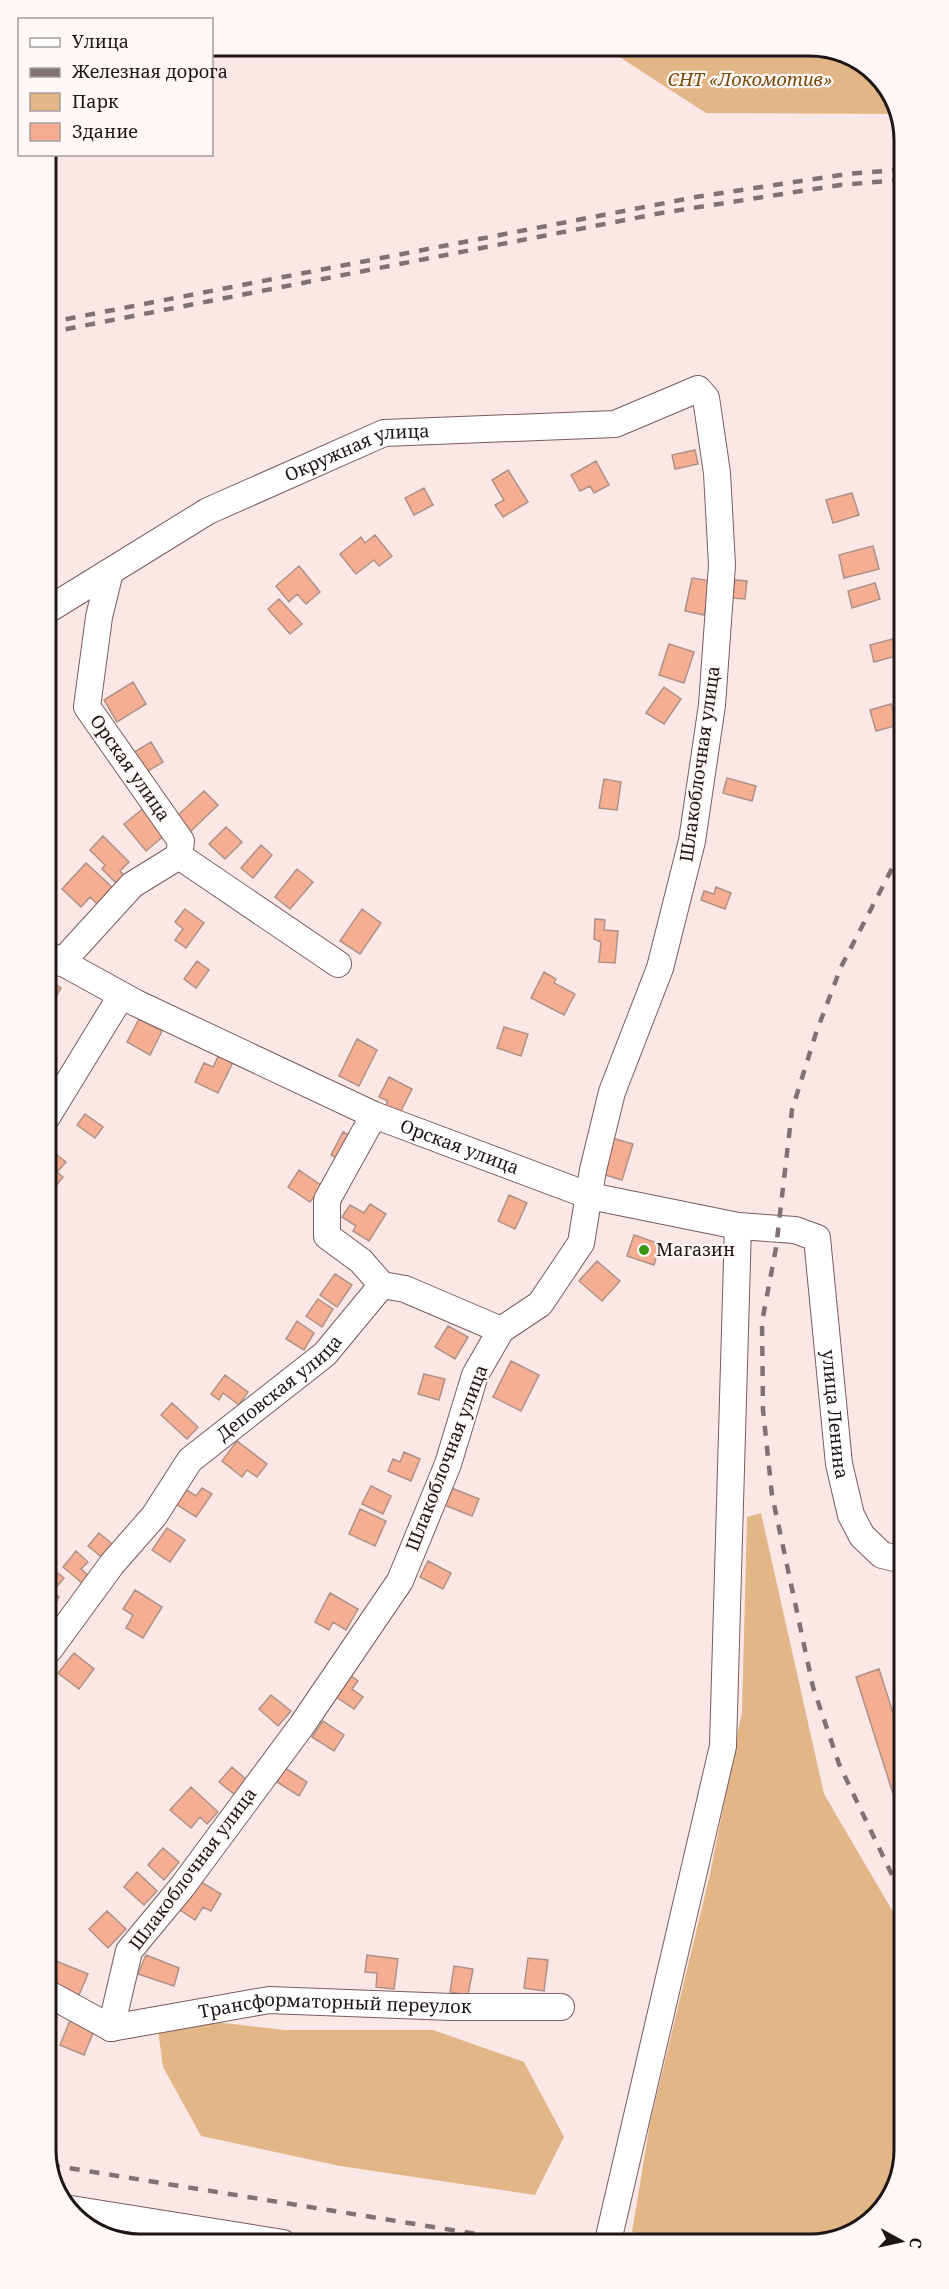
<svg xmlns="http://www.w3.org/2000/svg" width="949" height="2289" font-family="'Noto Serif',serif">
  <rect width="100%" height="100%" fill="#fbe7e6"/>
  <path fill="#e3b688" d="M 601,45 L 816,45 L 867,65 L 899,109 L 899,114 L 706,113 Z
    M 761,1513 L 824,1794 L 903,1929 L 904,2150 L 885,2207 L 840,2239 L 678,2240 L 632,2232 L 650,2123 L 710,1874 L 742,1712 L 747,1517 Z
    M 156,2015 L 285,2030 L 433,2030 L 524,2062 L 564,2137 L 535,2195 L 340,2166 L 201,2136 L 163,2067 Z"/>
  <path fill="#f5ae92" stroke="#af9287" stroke-width="1.5" d="M 695,450 L 698,464 L 675,469 L 672,455 Z
    M 596,461 L 609,485 L 594,493 L 590,486 L 580,491 L 571,475 Z
    M 508,470 L 528,502 L 503,517 L 495,505 L 504,500 L 492,480 Z
    M 424,488 L 433,505 L 414,515 L 405,498 Z
    M 852,493 L 859,515 L 833,523 L 826,500 Z
    M 375,535 L 392,556 L 379,566 L 374,560 L 356,574 L 340,554 L 361,537 L 365,543 Z
    M 873,546 L 879,569 L 844,578 L 839,555 Z
    M 299,566 L 320,592 L 306,604 L 297,594 L 289,602 L 276,586 Z
    M 692,578 L 711,581 L 704,615 L 685,611 Z
    M 735,580 L 747,581 L 745,599 L 733,598 Z
    M 875,583 L 880,599 L 852,608 L 848,591 Z
    M 279,599 L 302,624 L 290,634 L 268,609 Z
    M 900,637 L 900,655 L 874,662 L 870,645 Z
    M 669,644 L 694,652 L 684,683 L 659,675 Z
    M 133,682 L 146,704 L 117,722 L 104,700 Z
    M 664,687 L 681,699 L 664,724 L 646,713 Z
    M 891,704 L 898,725 L 876,731 L 870,710 Z
    M 151,742 L 163,762 L 143,774 L 131,754 Z
    M 727,778 L 756,786 L 752,801 L 723,793 Z
    M 604,779 L 621,782 L 617,810 L 599,808 Z
    M 204,791 L 218,805 L 190,832 L 176,817 Z
    M 144,808 L 166,834 L 146,851 L 124,824 Z
    M 226,827 L 242,842 L 225,859 L 209,844 Z
    M 103,836 L 129,862 L 120,871 L 124,875 L 116,883 L 102,869 L 105,865 L 90,850 Z
    M 261,845 L 272,855 L 253,878 L 241,868 Z
    M 86,863 L 112,887 L 97,904 L 90,897 L 81,907 L 62,889 Z
    M 297,869 L 313,882 L 290,909 L 275,897 Z
    M 716,887 L 731,893 L 725,909 L 701,900 L 704,891 L 714,894 Z
    M 185,909 L 204,923 L 186,948 L 175,940 L 183,929 L 175,922 Z
    M 362,909 L 381,923 L 360,954 L 340,941 Z
    M 595,919 L 605,920 L 604,930 L 618,931 L 615,963 L 599,962 L 601,942 L 594,939 Z
    M 197,961 L 209,970 L 196,988 L 184,979 Z
    M 544,972 L 556,979 L 554,983 L 575,994 L 564,1015 L 531,998 Z
    M 47,979 L 61,988 L 47,1011 Z
    M 139,1019 L 162,1031 L 150,1055 L 127,1042 Z
    M 504,1027 L 528,1034 L 521,1056 L 497,1048 Z
    M 357,1039 L 377,1050 L 359,1086 L 339,1076 Z
    M 219,1055 L 233,1062 L 218,1093 L 195,1082 L 204,1063 L 213,1067 Z
    M 389,1077 L 412,1089 L 399,1115 L 384,1108 L 388,1101 L 379,1097 Z
    M 85,1114 L 103,1127 L 95,1138 L 77,1125 Z
    M 343,1132 L 356,1139 L 343,1161 L 331,1155 Z
    M 612,1138 L 633,1144 L 622,1180 L 602,1174 Z
    M 48,1148 L 66,1162 L 57,1172 L 63,1177 L 55,1187 L 48,1180 Z
    M 299,1170 L 322,1186 L 310,1202 L 288,1187 Z
    M 509,1195 L 527,1203 L 515,1229 L 498,1221 Z
    M 370,1204 L 386,1214 L 369,1241 L 353,1231 L 356,1226 L 342,1217 L 350,1205 L 364,1213 Z
    M 634,1235 L 660,1244 L 654,1265 L 627,1256 Z
    M 597,1261 L 620,1281 L 602,1301 L 579,1281 Z
    M 335,1274 L 352,1285 L 337,1307 L 320,1295 Z
    M 318,1299 L 333,1309 L 322,1327 L 306,1316 Z
    M 297,1321 L 314,1333 L 304,1350 L 286,1339 Z
    M 448,1326 L 468,1337 L 455,1359 L 435,1347 Z
    M 511,1361 L 539,1375 L 521,1411 L 493,1397 Z
    M 424,1374 L 445,1379 L 439,1400 L 418,1394 Z
    M 225,1375 L 248,1392 L 239,1405 L 223,1393 L 219,1400 L 211,1394 Z
    M 172,1403 L 198,1427 L 187,1439 L 161,1415 Z
    M 237,1441 L 267,1464 L 257,1477 L 247,1470 L 242,1477 L 222,1461 Z
    M 404,1452 L 420,1459 L 411,1481 L 388,1471 L 393,1459 L 400,1462 Z
    M 371,1486 L 391,1496 L 383,1514 L 362,1504 Z
    M 449,1487 L 479,1499 L 472,1516 L 442,1504 Z
    M 202,1488 L 212,1494 L 196,1517 L 176,1504 L 185,1489 L 196,1496 Z
    M 360,1509 L 386,1521 L 375,1546 L 349,1534 Z
    M 167,1528 L 185,1540 L 170,1562 L 152,1550 Z
    M 99,1533 L 116,1547 L 105,1560 L 88,1546 Z
    M 76,1551 L 88,1562 L 81,1569 L 89,1576 L 82,1583 L 63,1567 Z
    M 428,1561 L 451,1573 L 443,1589 L 420,1577 Z
    M 48,1565 L 64,1578 L 53,1591 L 49,1586 Z
    M 49,1589 L 59,1597 L 49,1610 Z
    M 135,1590 L 162,1607 L 143,1638 L 126,1628 L 133,1615 L 123,1609 Z
    M 330,1593 L 358,1609 L 346,1630 L 333,1622 L 329,1630 L 315,1622 Z
    M 74,1653 L 94,1669 L 79,1689 L 58,1673 Z
    M 879,1669 L 903,1744 L 903,1800 L 896,1803 L 856,1677 Z
    M 346,1672 L 358,1681 L 352,1689 L 363,1697 L 354,1709 L 332,1694 Z
    M 271,1695 L 291,1711 L 278,1726 L 259,1709 Z
    M 323,1721 L 344,1735 L 334,1751 L 312,1737 Z
    M 232,1767 L 248,1781 L 235,1795 L 219,1782 Z
    M 285,1768 L 307,1782 L 299,1796 L 277,1782 Z
    M 191,1787 L 218,1812 L 207,1824 L 200,1817 L 191,1828 L 170,1810 Z
    M 163,1848 L 179,1862 L 164,1880 L 148,1865 Z
    M 137,1872 L 157,1891 L 144,1905 L 124,1887 Z
    M 198,1880 L 221,1894 L 211,1911 L 203,1907 L 195,1920 L 180,1910 Z
    M 107,1911 L 126,1929 L 108,1948 L 89,1929 Z
    M 146,1955 L 179,1968 L 174,1986 L 138,1974 Z
    M 367,1955 L 398,1959 L 394,1989 L 376,1987 L 377,1973 L 365,1972 Z
    M 528,1958 L 548,1960 L 544,1991 L 524,1988 Z
    M 56,1961 L 88,1974 L 79,1995 L 49,1983 Z
    M 454,1966 L 473,1969 L 468,1995 L 450,1992 Z
    M 71,2018 L 95,2028 L 84,2055 L 60,2045 Z"/>
  <g fill="none" stroke-linecap="round" stroke-linejoin="round">
    <g stroke="#795c5d" stroke-width="28">
      <g id="minor">
        <path id="s1" d="M 46,611 L 208,511 L 384,433 L 615,424 L 698,389 L 706,398 L 717,473 L 722,565 L 712,705 L 692,841 L 660,968 L 612,1092 L 593,1170 L 581,1243 L 540,1304 L 501,1330 L 475,1375 L 448,1464 L 400,1581 L 302,1725 L 182,1887 L 129,1951 L 111,2028"/>
        <path d="M 179,856 L 338,964"/>
        <path id="s2" d="M 47,954 L 136,1003 L 374,1115 L 590,1196 L 738,1226 L 795,1230 L 817,1238 L 839,1464 L 851,1515 L 862,1536 L 882,1555 L 903,1560"/>
        <path d="M 61,963 L 132,885 L 179,856 L 181,841 L 87,707 L 99,617 L 110,572"/>
        <path d="M 47,1117 L 121,996"/>
        <path d="M 382,1285 L 405,1289 L 501,1330"/>
        <path id="s3" d="M 49,1650 L 112,1564 L 154,1516 L 190,1460 L 325,1354 L 382,1285 L 361,1261 L 327,1236 L 327,1200 L 374,1115"/>
        <path d="M 49,1994 L 111,2028"/>
        <path id="s4" d="M 111,2028 L 269,2000 L 452,2007 L 561,2007"/>
        <path d="M 71,2209 L 283,2243"/>
        <path d="M 608,2241 L 723,1746 L 738,1226"/>
      </g>
    </g>
    <use href="#minor" stroke="#fff" stroke-width="26"/>
    <path stroke="#817272" stroke-width="4.5" stroke-dasharray="10 10" stroke-linecap="butt" d="M 46,323 L 696,197 L 847,174 L 899,170
      M 46,333 L 661,213 L 840,185 L 899,180
      M 901,851 L 841,967 L 816,1033 L 792,1110 L 776,1248 L 762,1322 L 763,1410 L 772,1495 L 813,1687 L 839,1764 L 903,1898
      M 50,2165 L 520,2241"/>
  </g>
  <circle fill="#379513" stroke="#fff8f7" stroke-width="2" cx="644" cy="1250" r="6"/>
  <g text-anchor="middle" stroke-width="4.5" stroke-linejoin="round" paint-order="stroke">
    <g font-size="18" font-style="italic" fill="#794905" stroke="#fff8f7">
      <text x="750" y="86">СНТ «Локомотив»</text>
    </g>
    <g font-size="18" fill="#201515" stroke="#fff8f7">
      <text dy="6" stroke="none"><textPath href="#s1" startOffset="352">Окружная улица</textPath></text>
      <text transform="translate(700 764) rotate(-82)" y="6">Шлакоблочная улица</text>
      <text transform="translate(130 768) rotate(55)" y="6">Орская улица</text>
      <text dy="6" stroke="none"><textPath href="#s2" startOffset="456">Орская улица</textPath></text>
      <text dy="6" stroke="none"><textPath href="#s3" startOffset="352">Деповская улица</textPath></text>
      <text dy="6" stroke="none"><textPath href="#s2" startOffset="1004">улица Ленина</textPath></text>
      <text transform="translate(447 1458) rotate(-69)" y="6">Шлакоблочная улица</text>
      <text transform="translate(193 1869) rotate(-53)" y="6">Шлакоблочная улица</text>
      <text dy="6" stroke="none"><textPath href="#s4" startOffset="226">Трансформаторный переулок</textPath></text>
    </g>
    <g font-size="18" fill="#201515" stroke="#fff8f7" text-anchor="start">
      <text x="656" y="1256">Магазин</text>
    </g>
  </g>
  <path d="M0 0H949V2289H0ZM140 56H810A84 84 0 0 1 894 140V2150A84 84 0 0 1 810 2234H140A84 84 0 0 1 56 2150V140A84 84 0 0 1 140 56Z" fill="#fff8f7" fill-rule="evenodd"/>
  <path fill="none" stroke="#201515" stroke-width="3" d="M140 56H810A84 84 0 0 1 894 140V2150A84 84 0 0 1 810 2234H140A84 84 0 0 1 56 2150V140A84 84 0 0 1 140 56Z"/>
  <rect x="18" y="18" width="195" height="138" fill="#fff8f7" stroke="#a69d9d" stroke-width="1.5"/>
  <rect x="30" y="38" width="30" height="9" fill="#ffffff" stroke="#a69d9d" stroke-width="1.5"/>
  <text x="72" y="48" font-size="18" fill="#201515">Улица</text>
  <rect x="30" y="68" width="30" height="9" fill="#817272" stroke="#a69d9d" stroke-width="1.5"/>
  <text x="72" y="78" font-size="18" fill="#201515">Железная дорога</text>
  <rect x="30" y="93" width="30" height="18" fill="#e3b688" stroke="#a69d9d" stroke-width="1.5"/>
  <text x="72" y="108" font-size="18" fill="#201515">Парк</text>
  <rect x="30" y="123" width="30" height="18" fill="#f5ae92" stroke="#a69d9d" stroke-width="1.5"/>
  <text x="72" y="138" font-size="18" fill="#201515">Здание</text>
  <g transform="translate(901 2241) rotate(98)" stroke="#fff8f7" stroke-width="4.5" paint-order="stroke">
  <path d="M0-4.5L10 22L0 15L-10 22Z" fill="#201515"/>
  <text y="-9" font-size="16" font-weight="bold" text-anchor="middle" fill="#201515">С</text>
  </g>
</svg>
